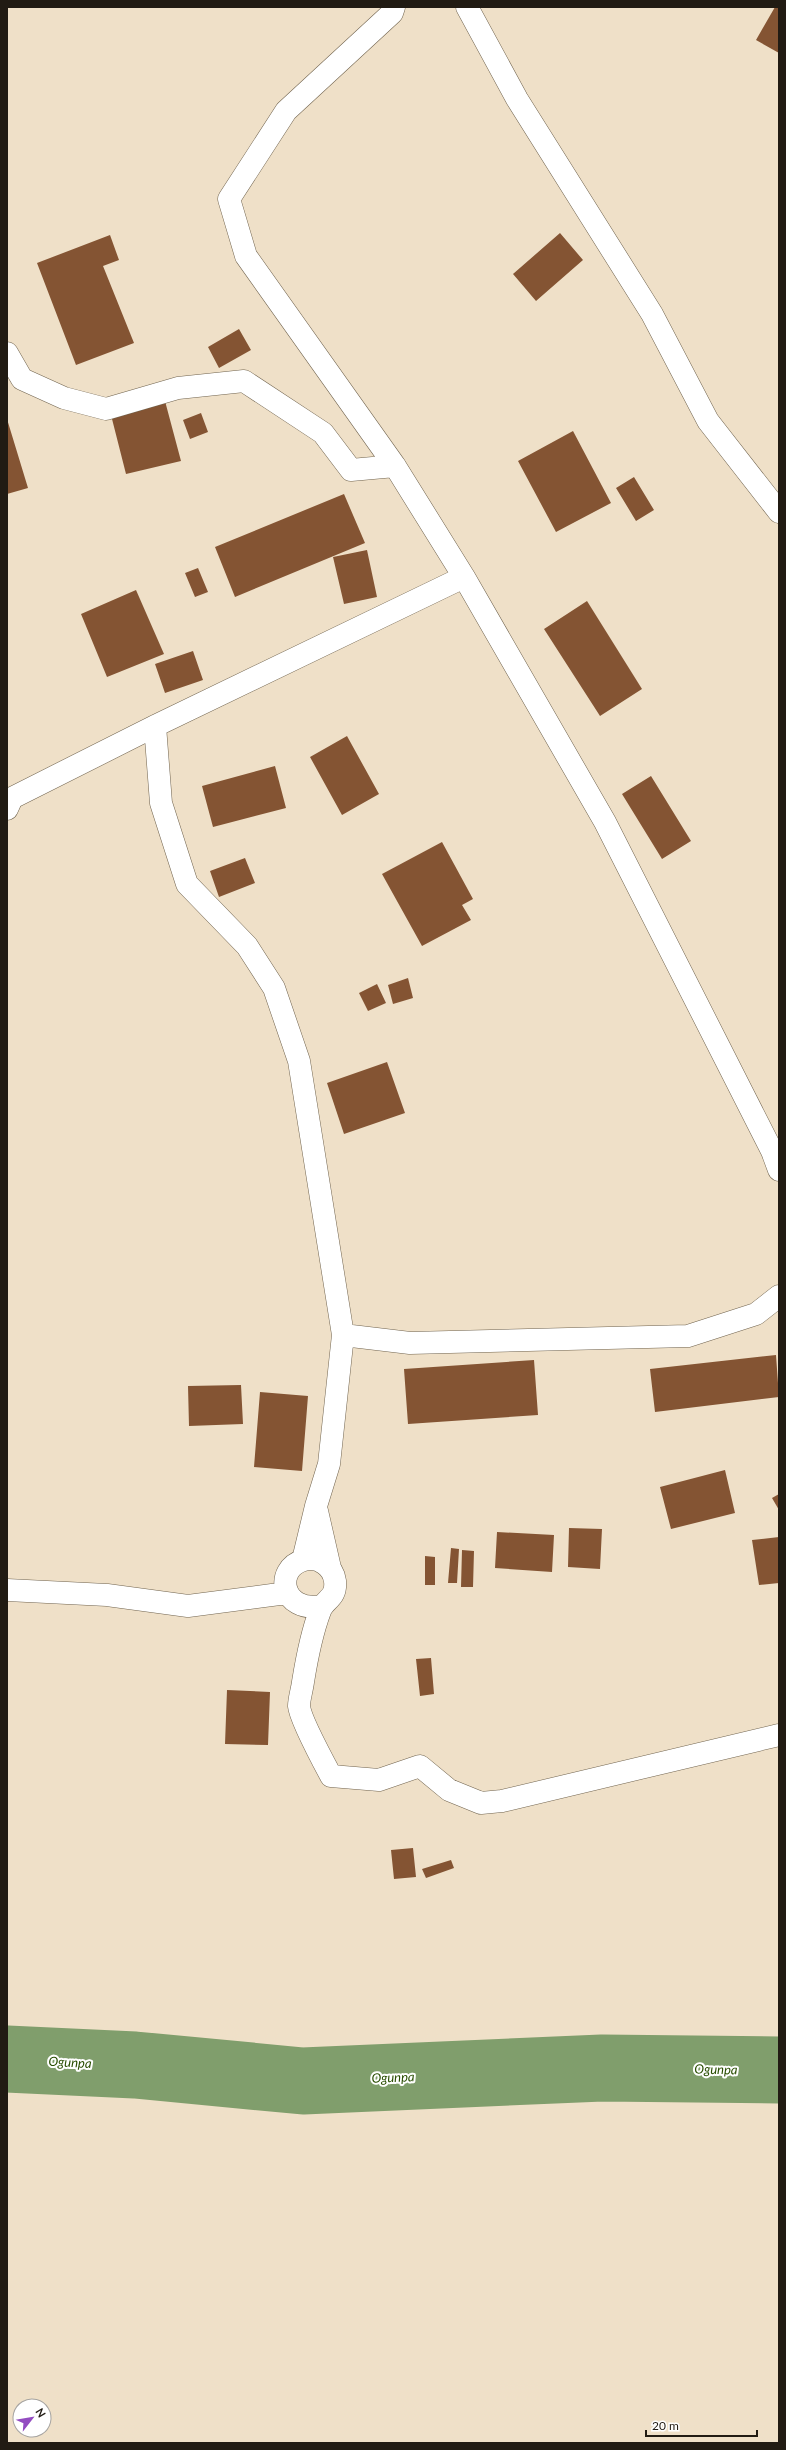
<svg xmlns="http://www.w3.org/2000/svg" width="786" height="2450" font-family="Lato,sans-serif">
  <rect width="100%" height="100%" fill="#efe0c8"/>
  <g fill="none" stroke-linecap="round" stroke-linejoin="round">
    <path stroke="#809e6c" stroke-width="67" d="M 7,2059 L 135,2065 L 303,2081 L 602,2068 L 779,2070"/>
  </g>
  <path fill="#845433" d="M 775,7 L 779,7 L 779,53 L 756,40 Z
    M 560,233 L 583,260 L 536,301 L 513,274 Z
    M 110,235 L 119,260 L 103,266 L 134,343 L 76,365 L 37,263 Z
    M 239,329 L 251,350 L 219,368 L 208,347 Z
    M 165,401 L 181,461 L 126,474 L 111,415 Z
    M 201,413 L 208,432 L 190,439 L 183,420 Z
    M 7,419 L 28,488 L 7,494 Z
    M 573,431 L 611,503 L 556,532 L 518,461 Z
    M 634,477 L 654,510 L 636,521 L 616,488 Z
    M 344,494 L 365,543 L 235,597 L 215,547 Z
    M 367,550 L 377,597 L 344,604 L 333,557 Z
    M 198,568 L 208,592 L 195,597 L 185,573 Z
    M 136,590 L 164,654 L 107,677 L 81,614 Z
    M 587,601 L 642,689 L 600,716 L 544,629 Z
    M 193,651 L 203,680 L 165,693 L 155,664 Z
    M 347,736 L 379,794 L 342,815 L 310,757 Z
    M 275,766 L 286,808 L 213,827 L 202,786 Z
    M 651,776 L 691,841 L 662,859 L 622,794 Z
    M 442,842 L 473,899 L 462,905 L 471,920 L 422,946 L 382,874 Z
    M 245,858 L 255,883 L 219,897 L 210,871 Z
    M 408,978 L 413,998 L 393,1004 L 388,985 Z
    M 377,984 L 386,1003 L 368,1011 L 359,993 Z
    M 387,1062 L 405,1113 L 344,1134 L 327,1083 Z
    M 776,1355 L 779,1397 L 655,1412 L 650,1369 Z
    M 534,1360 L 538,1415 L 408,1424 L 404,1369 Z
    M 241,1385 L 243,1424 L 189,1426 L 188,1386 Z
    M 260,1392 L 308,1396 L 302,1471 L 254,1467 Z
    M 725,1470 L 735,1513 L 671,1529 L 660,1487 Z
    M 779,1494 L 779,1510 L 772,1498 Z
    M 569,1528 L 602,1529 L 600,1569 L 568,1567 Z
    M 497,1532 L 554,1535 L 552,1572 L 495,1568 Z
    M 779,1537 L 779,1583 L 759,1585 L 752,1540 Z
    M 451,1548 L 459,1549 L 457,1583 L 448,1583 Z
    M 462,1550 L 474,1551 L 473,1587 L 461,1587 Z
    M 425,1556 L 435,1557 L 435,1585 L 425,1585 Z
    M 431,1658 L 434,1694 L 420,1696 L 416,1659 Z
    M 227,1690 L 270,1692 L 268,1745 L 225,1744 Z
    M 413,1848 L 416,1877 L 394,1879 L 391,1850 Z
    M 451,1860 L 454,1868 L 426,1878 L 422,1869 Z"/>
  <g fill="none" stroke-linecap="round" stroke-linejoin="round">
    <g stroke="#71644f" stroke-width="23">
      <path id="minor" d="M 394,7 L 392,13 L 286,111 L 229,199 L 246,256 L 395,466 L 464,577 L 605,822 L 772,1151 L 779,1170
        M 467,7 L 517,99 L 652,314 L 708,421 L 779,512
        M 7,353 L 22,379 L 64,398 L 106,409 L 178,388 L 244,381 L 323,433 L 351,470 L 395,466
        M 155,726 L 161,803 L 187,884 L 247,946 L 274,988 L 299,1061 L 343,1335 L 329,1464 L 316,1506 L 303,1560
        M 7,809 L 12,798 L 155,726 L 464,577
        M 343,1335 L 410,1343 L 688,1336 L 756,1314 L 779,1296
        M 317,1511 L 330,1568
        M 7,1590 L 107,1595 L 188,1606 L 287,1593
        M 321,1606 C 282,1613 273,1569 304,1560 C 318,1556 333,1566 335,1581 C 337,1599 324,1599 320,1611 C 311,1635 307,1657 303,1682 C 302,1690 299,1699 299,1706 C 300,1718 324,1763 331,1776 L 379,1780 L 420,1766 L 449,1790 L 481,1803 L 502,1801 L 779,1735"/>
    </g>
    <use href="#minor" stroke="#fff" stroke-width="22"/>
  </g>
  <g text-anchor="middle" stroke-width="4" stroke-linejoin="round" paint-order="stroke">
    <g font-size="13" font-style="italic" fill="#284d00" stroke="#fff">
      <text transform="translate(70 2062) rotate(3)" y="5">Ogunpa</text>
      <text transform="translate(716 2069) rotate(1)" y="5">Ogunpa</text>
      <text transform="translate(393 2077) rotate(-2)" y="5">Ogunpa</text>
    </g>
  </g>
  <rect width="786" height="2450" fill="none" stroke="#211b13" stroke-width="16"/>
  <g transform="translate(32 2418) rotate(59)"><circle r="19" fill="#ffffff" stroke="#a6a4a1"/>
  <path d="M0-3L7 15L0 10L-7 15Z" fill="#934dc1"/>
  <text y="-6" font-size="11" font-weight="bold" text-anchor="middle" fill="#211b13">N</text>
  </g>
  <path d="M646 2430v6h111v-6" fill="none" stroke="#211b13" stroke-width="2"/>
  <text x="652" y="2430" font-size="12" fill="#211b13" stroke="#ffffff" stroke-width="3" paint-order="stroke">20 m</text>
</svg>
